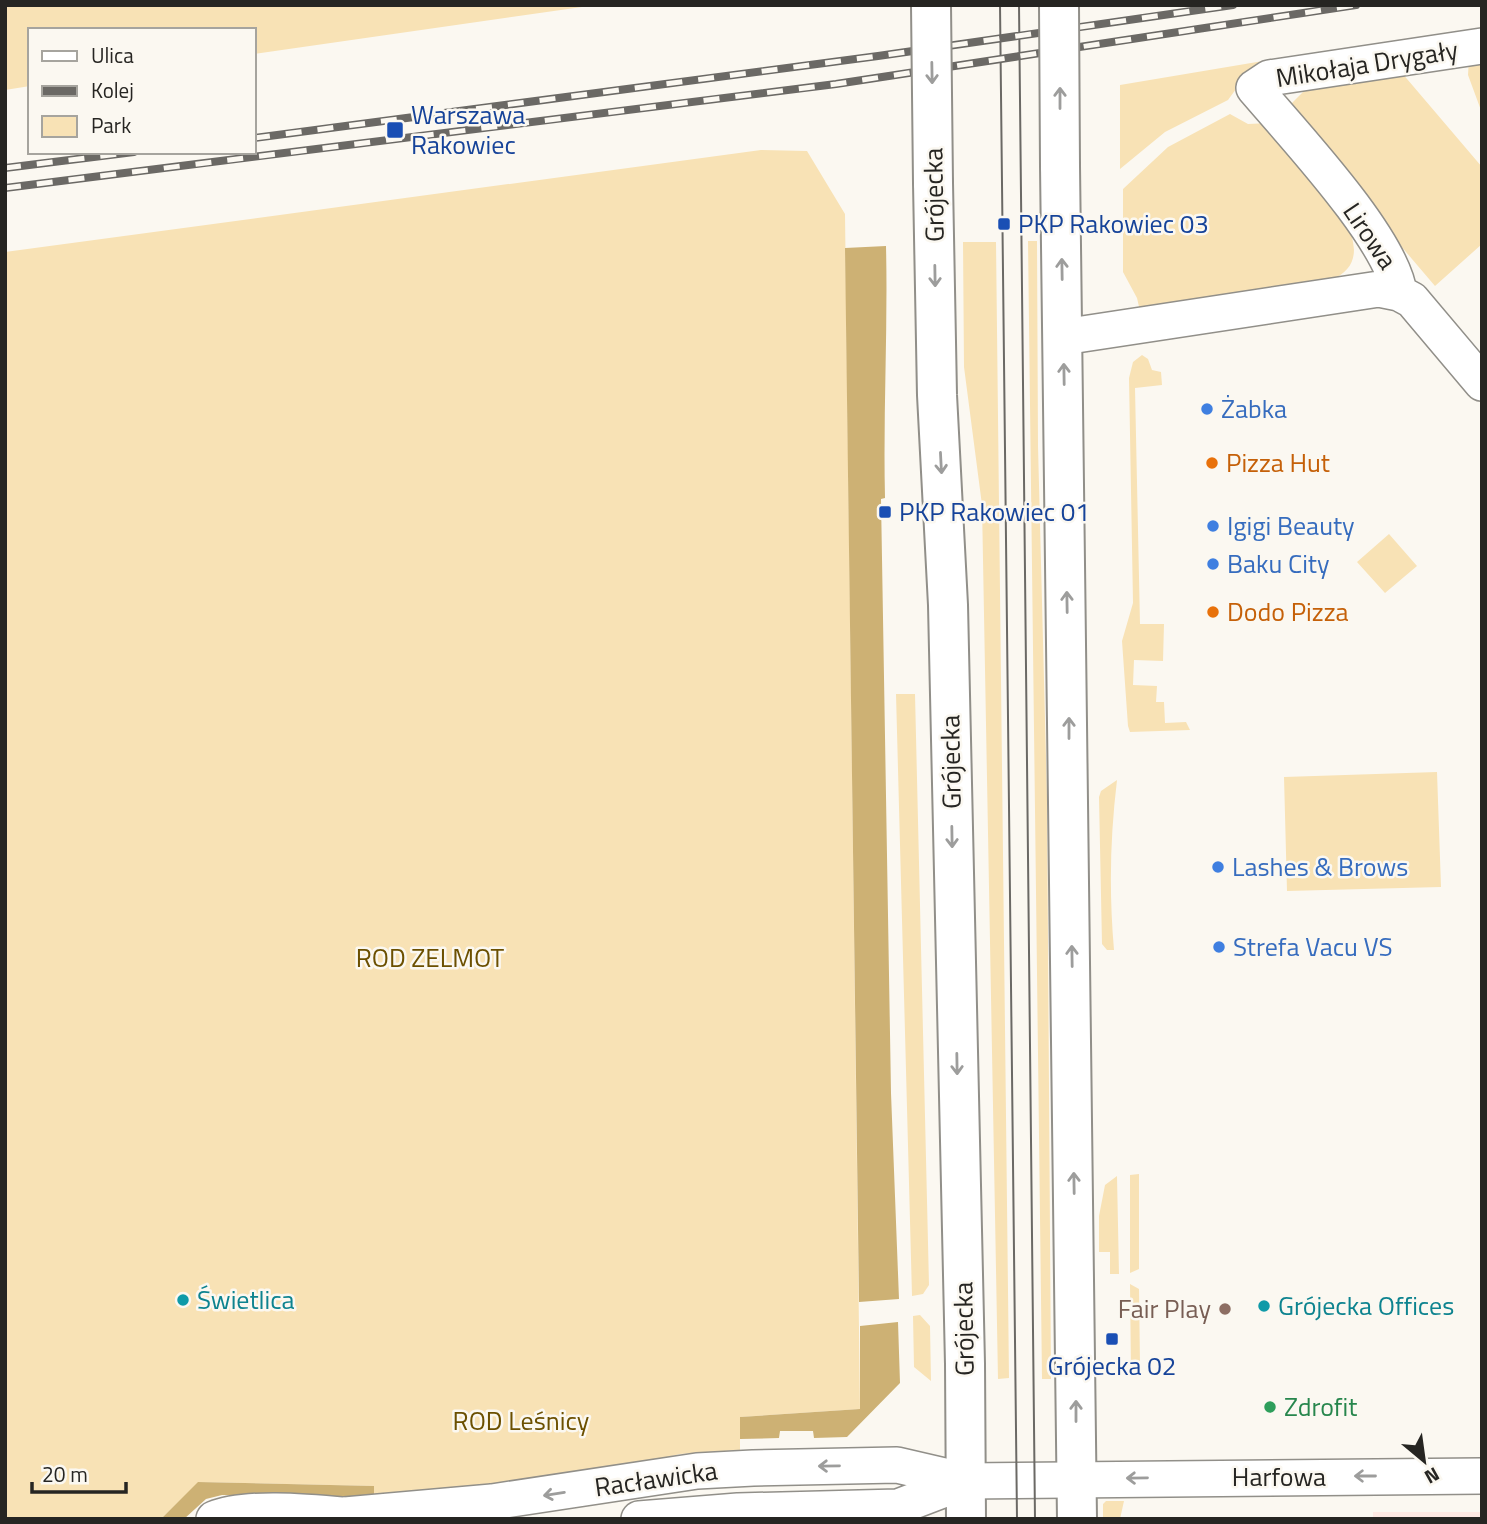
<svg xmlns="http://www.w3.org/2000/svg" width="1487" height="1524" font-family="'Titillium Web',sans-serif">
  <rect width="100%" height="100%" fill="#fbf8f1"/>
  <path fill="#fee9e3" d="M 1373,1512 L 1482,1512 L 1482,1519 L 1373,1519 Z"/>
  <path fill="#f8e2b5" d="M 5,5 L 596,5 L 254,54 L 254,30 L 30,30 L 30,86 L 5,90 Z
    M 1482,56 L 1482,113 L 1468,75 L 1469,59 Z
    M 1263,61 L 1244,78 L 1228,100 L 1165,132 L 1120,169 L 1120,85 Z
    M 1396,66 L 1482,167 L 1482,244 L 1435,286 L 1285,110 L 1303,92 L 1302,79 Z
    M 1230,114 L 1248,124 L 1270,123 C 1294,152 1401,254 1330,280 L 1140,311 L 1137,298 L 1123,272 L 1123,189 L 1168,147 Z
    M 761,150 L 807,151 L 845,214 L 860,1409 L 740,1417 L 740,1450 L 680,1454 L 573,1480 L 374,1499 L 374,1486 L 199,1482 L 161,1519 L 5,1519 L 5,252 Z
    M 1028,241 L 1037,241 L 1038,446 L 1047,797 L 1051,1379 L 1042,1379 Z
    M 963,242 L 996,242 L 1009,1378 L 998,1379 L 982,505 L 964,367 Z
    M 1142,355 L 1148,359 L 1152,370 L 1161,372 L 1162,385 L 1135,388 L 1140,624 L 1164,624 L 1163,661 L 1134,660 L 1133,685 L 1157,686 L 1156,702 L 1164,702 L 1165,723 L 1186,722 L 1190,730 L 1130,732 L 1128,726 L 1122,641 L 1133,603 L 1129,378 L 1133,362 Z
    M 1389,534 L 1417,566 L 1385,593 L 1357,562 Z
    M 896,694 L 915,694 L 929,1285 L 923,1294 L 912,1296 Z
    M 1437,772 L 1441,887 L 1287,891 L 1284,777 Z
    M 1117,780 C 1110,838 1109,892 1114,950 L 1107,950 L 1102,944 L 1099,797 L 1101,791 Z
    M 1139,1174 L 1139,1269 L 1130,1273 L 1130,1175 Z
    M 1117,1176 L 1119,1274 L 1110,1274 L 1110,1252 L 1099,1252 L 1099,1216 L 1105,1185 Z
    M 1130,1284 L 1139,1289 L 1140,1365 L 1131,1374 Z
    M 920,1315 L 930,1326 L 931,1381 L 914,1367 L 913,1316 Z
    M 1106,1501 L 1124,1501 L 1120,1519 L 1103,1519 L 1103,1504 Z"/>
  <path fill="#cdb174" d="M 886,246 C 888,330 883,414 885,498 L 881,499 L 891,1093 L 899,1299 L 859,1302 L 845,248 Z
    M 898,1322 L 900,1383 L 847,1437 L 814,1438 L 813,1431 L 780,1431 L 779,1438 L 740,1439 L 740,1417 L 860,1409 L 860,1326 Z
    M 198,1482 L 374,1486 L 374,1499 L 222,1495 L 206,1499 L 184,1519 L 161,1519 Z"/>
  <g fill="none" stroke-linecap="round" stroke-linejoin="round">
    <g stroke="#918f89" stroke-width="38">
      <path id="street" d="M 1399,293 C 1393,240 1292,133 1254,88 L 1269,78 L 1482,46
        M 1063,337 L 1379,289 L 1399,293 L 1412,300 L 1482,383
        M 345,1515 L 492,1502 L 697,1471 L 753,1468 L 897,1465 L 966,1481 L 1482,1476
        M 214,1519 C 250,1504 327,1514 367,1517
        M 639,1519 L 738,1511 L 898,1507 L 966,1481"/>
    </g>
    <g stroke="#918f89" stroke-width="42">
      <path id="secondary" d="M 1060,166 L 1077,1519
        M 933,183 L 937,395 L 948,605 L 965,1364 L 966,1519"/>
    </g>
    <use href="#street" stroke="#fff" stroke-width="35"/>
    <use href="#secondary" stroke="#fff" stroke-width="38"/>
    <path stroke="#6b6965" stroke-width="2" d="M 1000,5 L 1017,1519
      M 1019,5 L 1035,1519"/>
    <g stroke="#6b6965" stroke-width="8">
      <path id="rail" d="M 254,138 L 878,56 L 1233,5
        M 5,168 L 134,152
        M 5,188 L 836,84 L 1356,5"/>
    </g>
    <use href="#rail" stroke="#fbf8f1" stroke-width="5" stroke-dasharray="16" stroke-linecap="butt"/>
    <g stroke="#918f89" stroke-width="42" stroke-linecap="butt">
      <path id="secondary-bridge" d="M 931,5 L 933,183
        M 1059,5 L 1060,166"/>
    </g>
    <use href="#secondary-bridge" stroke="#fff" stroke-width="38"/>
  </g>
  <defs><path id="oneway-shaft" d="M-6 0H5M1.5-3L5.5 0L1.5 3" fill="none" stroke-width="1.6" stroke-linecap="round" stroke-linejoin="round" transform="scale(1.75)"/></defs>
  <g stroke="#9d9d9c">
    <use href="#oneway-shaft" transform="translate(932 73) rotate(89)"/>
    <use href="#oneway-shaft" transform="translate(1060 98) rotate(-90)"/>
    <use href="#oneway-shaft" transform="translate(1062 269) rotate(-91)"/>
    <use href="#oneway-shaft" transform="translate(935 276) rotate(89)"/>
    <use href="#oneway-shaft" transform="translate(1064 374) rotate(-91)"/>
    <use href="#oneway-shaft" transform="translate(941 463) rotate(87)"/>
    <use href="#oneway-shaft" transform="translate(1067 602) rotate(-91)"/>
    <use href="#oneway-shaft" transform="translate(1069 728) rotate(-90)"/>
    <use href="#oneway-shaft" transform="translate(952 837) rotate(89)"/>
    <use href="#oneway-shaft" transform="translate(1072 956) rotate(-91)"/>
    <use href="#oneway-shaft" transform="translate(957 1064) rotate(89)"/>
    <use href="#oneway-shaft" transform="translate(1074 1183) rotate(-91)"/>
    <use href="#oneway-shaft" transform="translate(1076 1411) rotate(-90)"/>
    <use href="#oneway-shaft" transform="translate(829 1466) rotate(179)"/>
    <use href="#oneway-shaft" transform="translate(1365 1476) rotate(180)"/>
    <use href="#oneway-shaft" transform="translate(1137 1478) rotate(179)"/>
    <use href="#oneway-shaft" transform="translate(554 1494) rotate(171)"/>
  </g>
  <g fill="#1a4fb4" stroke="#fbf8f1" stroke-width="2.5">
    <rect x="386" y="121" width="18" height="18" rx="3.5"/>
    <rect x="997" y="217" width="14" height="14" rx="3.5"/>
    <rect x="878" y="505" width="14" height="14" rx="3.5"/>
    <rect x="1105" y="1332" width="14" height="14" rx="3.5"/>
  </g>
  <g fill="#3f7fe0" stroke="#fbf8f1" stroke-width="2.5">
    <circle cx="1207" cy="409" r="7"/>
    <circle cx="1213" cy="526" r="7"/>
    <circle cx="1213" cy="564" r="7"/>
    <circle cx="1218" cy="867" r="7"/>
    <circle cx="1219" cy="947" r="7"/>
  </g>
  <g fill="#e8710a" stroke="#fbf8f1" stroke-width="2.5">
    <circle cx="1212" cy="463" r="7"/>
    <circle cx="1213" cy="612" r="7"/>
  </g>
  <g fill="#0f9aa8" stroke="#fbf8f1" stroke-width="2.5">
    <circle cx="183" cy="1300" r="7"/>
    <circle cx="1264" cy="1306" r="7"/>
  </g>
  <circle fill="#8d6e63" stroke="#fbf8f1" stroke-width="2.5" cx="1225" cy="1309" r="7"/>
  <circle fill="#2e9e5b" stroke="#fbf8f1" stroke-width="2.5" cx="1270" cy="1407" r="7"/>
  <g text-anchor="middle" stroke-width="5" stroke-linejoin="round" paint-order="stroke">
    <g font-size="26" fill="#262522" stroke="#fbf8f1">
      <text transform="translate(1367 64) rotate(-9)" y="9">Mikołaja Drygały</text>
      <text transform="translate(934 195) rotate(-91)" y="9">Grójecka</text>
      <text transform="translate(1370 236) rotate(56)" y="9">Lirowa</text>
      <text transform="translate(951 762) rotate(-91)" y="9">Grójecka</text>
      <text transform="translate(964 1329) rotate(-91)" y="9">Grójecka</text>
      <text x="1279" y="1486">Harfowa</text>
      <text transform="translate(656 1479) rotate(-8)" y="9">Racławicka</text>
    </g>
    <g font-size="26" fill="#164399" stroke="#fbf8f1" text-anchor="start">
      <text x="411" y="124">Warszawa<tspan x="411" dy="30">Rakowiec</tspan></text>
      <text x="1018" y="233">PKP Rakowiec 03</text>
      <text x="899" y="521">PKP Rakowiec 01</text>
      <text x="1112" y="1375" text-anchor="middle">Grójecka 02</text>
    </g>
    <g font-size="26" fill="#366cbe" stroke="#fbf8f1" text-anchor="start">
      <text x="1221" y="418">Żabka</text>
      <text x="1227" y="535">Igigi Beauty</text>
      <text x="1227" y="573">Baku City</text>
      <text x="1232" y="876">Lashes &amp; Brows</text>
      <text x="1233" y="956">Strefa Vacu VS</text>
    </g>
    <g font-size="26" fill="#c56008" stroke="#fbf8f1" text-anchor="start">
      <text x="1226" y="472">Pizza Hut</text>
      <text x="1227" y="621">Dodo Pizza</text>
    </g>
    <g font-size="26" fill="#6c5000" stroke="#fbf8f1">
      <text x="430" y="967">ROD ZELMOT</text>
      <text x="521" y="1430">ROD Leśnicy</text>
    </g>
    <g font-size="26" fill="#0d838f" stroke="#fbf8f1" text-anchor="start">
      <text x="197" y="1309">Świetlica</text>
      <text x="1278" y="1315">Grójecka Offices</text>
    </g>
    <g font-size="26" fill="#785e54" stroke="#fbf8f1" text-anchor="end">
      <text x="1211" y="1318">Fair Play</text>
    </g>
    <g font-size="26" fill="#27864d" stroke="#fbf8f1" text-anchor="start">
      <text x="1284" y="1416">Zdrofit</text>
    </g>
  </g>
  <rect width="1487" height="1524" fill="none" stroke="#262522" stroke-width="14"/>
  <rect x="28" y="28" width="228" height="126" fill="#fbf8f1" stroke="#a6a49e" stroke-width="2"/>
  <rect x="42" y="51" width="35" height="10" fill="#ffffff" stroke="#a6a49e" stroke-width="2"/>
  <text x="91" y="63" font-size="21" fill="#262522">Ulica</text>
  <rect x="42" y="86" width="35" height="10" fill="#6b6965" stroke="#a6a49e" stroke-width="2"/>
  <text x="91" y="98" font-size="21" fill="#262522">Kolej</text>
  <rect x="42" y="116" width="35" height="21" fill="#f8e2b5" stroke="#a6a49e" stroke-width="2"/>
  <text x="91" y="133" font-size="21" fill="#262522">Park</text>
  <g transform="translate(1424 1461) rotate(151)" stroke="#fbf8f1" stroke-width="5" paint-order="stroke">
  <path d="M0-5L12 26L0 18L-12 26Z" fill="#262522"/>
  <text y="-10" font-size="19" font-weight="bold" text-anchor="middle" fill="#262522">N</text>
  </g>
  <path d="M32 1482v10h94v-10" fill="none" stroke="#262522" stroke-width="3.5"/>
  <text x="42" y="1482" font-size="21" fill="#262522" stroke="#fbf8f1" stroke-width="5" paint-order="stroke">20 m</text>
</svg>
